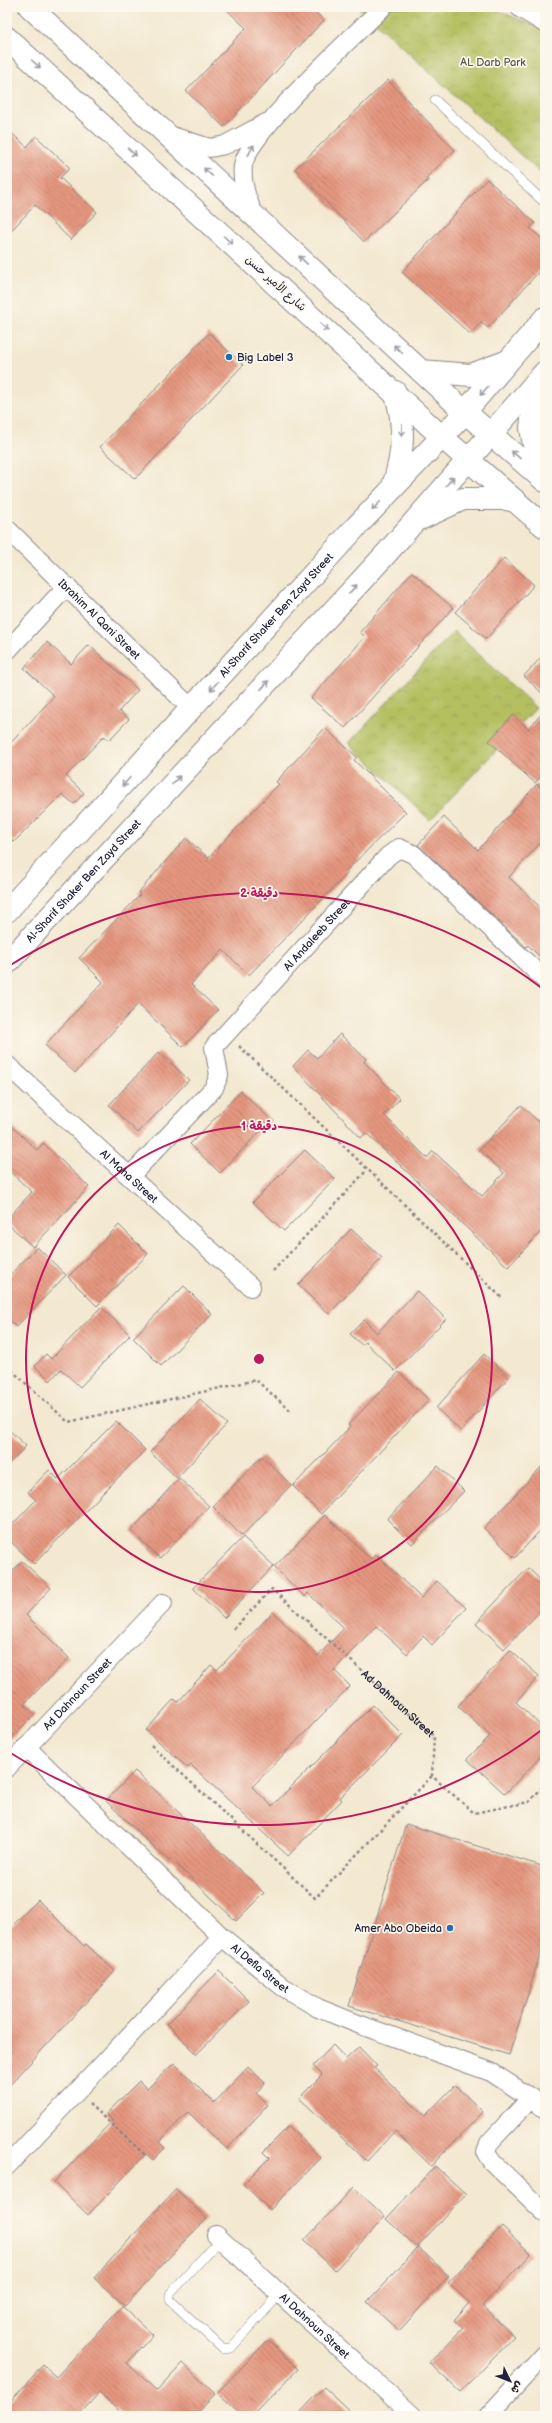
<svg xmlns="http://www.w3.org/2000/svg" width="552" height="2423" font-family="'Balsamiq Sans','Playpen Sans Arabic',sans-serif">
  <defs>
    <pattern id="park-crowns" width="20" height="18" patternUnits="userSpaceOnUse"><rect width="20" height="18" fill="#b4bf61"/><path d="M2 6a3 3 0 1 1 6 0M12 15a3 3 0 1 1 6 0" fill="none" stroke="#9aa455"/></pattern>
    <pattern id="building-back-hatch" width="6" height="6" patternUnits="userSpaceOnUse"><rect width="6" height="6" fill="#e5967f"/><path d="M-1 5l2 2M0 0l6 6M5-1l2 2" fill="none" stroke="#b97a69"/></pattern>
  </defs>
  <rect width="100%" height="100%" fill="#fbf7ec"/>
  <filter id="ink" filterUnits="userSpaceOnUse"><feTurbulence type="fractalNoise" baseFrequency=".025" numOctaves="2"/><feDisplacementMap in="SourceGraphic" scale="8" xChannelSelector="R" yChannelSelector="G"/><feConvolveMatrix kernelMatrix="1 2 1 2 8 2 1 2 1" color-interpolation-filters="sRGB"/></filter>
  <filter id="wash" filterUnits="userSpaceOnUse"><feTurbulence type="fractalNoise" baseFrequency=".012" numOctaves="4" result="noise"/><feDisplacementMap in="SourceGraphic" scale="16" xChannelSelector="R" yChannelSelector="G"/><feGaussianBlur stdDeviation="0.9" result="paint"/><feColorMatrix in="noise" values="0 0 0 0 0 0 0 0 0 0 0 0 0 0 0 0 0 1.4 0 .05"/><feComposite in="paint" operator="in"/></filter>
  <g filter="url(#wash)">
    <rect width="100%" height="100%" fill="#f3e8d0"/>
    <path fill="url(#park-crowns)" stroke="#6b704e" d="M 358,7 L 490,7 L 545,30 L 545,177 Z
      M 454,631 L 536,708 L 430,820 L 349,743 Z"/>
    <g id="blocks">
      <path fill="url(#building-back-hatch)" d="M 224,7 L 309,7 L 324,20 L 224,127 L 186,91 L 246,28 Z
        M 388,80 L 455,150 L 426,178 L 428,180 L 364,242 L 295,169 Z
        M 7,129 L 27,147 L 36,136 L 70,168 L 60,178 L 97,212 L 71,240 L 35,205 L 7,235 Z
        M 487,179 L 535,223 L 530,228 L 545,242 L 545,265 L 488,328 L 481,322 L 470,334 L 402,272 Z
        M 209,333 L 243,365 L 135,479 L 100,447 Z
        M 504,558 L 534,585 L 486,639 L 455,612 Z
        M 412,572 L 453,608 L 345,728 L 311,698 L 365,637 L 360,632 Z
        M 47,642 L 71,664 L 89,645 L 138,690 L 119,711 L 129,719 L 109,740 L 104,736 L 66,776 L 84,793 L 74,804 L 62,794 L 14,842 L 7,834 L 7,747 L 54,696 L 24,668 Z
        M 545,653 L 545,696 L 524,676 Z
        M 545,710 L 545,772 L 535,783 L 489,741 L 513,715 L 528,729 Z
        M 325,728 L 357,757 L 354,760 L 406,812 L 346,871 L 348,873 L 249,975 L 223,950 L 191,984 L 218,1010 L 183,1047 L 138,1004 L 75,1073 L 45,1045 L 103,982 L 79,958 L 140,895 L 138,893 L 186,838 L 208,858 L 279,784 L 276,782 Z
        M 537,784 L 545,791 L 545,838 L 509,877 L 545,912 L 545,962 L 528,945 L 526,947 L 418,845 L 444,817 L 478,850 Z
        M 340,1034 L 366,1059 L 364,1062 L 400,1099 L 384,1115 L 427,1158 L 433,1151 L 482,1196 L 504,1173 L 479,1150 L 521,1105 L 545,1128 L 545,1227 L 508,1267 L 366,1133 L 361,1138 L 293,1066 L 308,1050 L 317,1058 Z
        M 159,1052 L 189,1080 L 138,1133 L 109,1105 Z
        M 241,1091 L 271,1120 L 220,1173 L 190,1144 Z
        M 7,1122 L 37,1150 L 43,1143 L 89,1187 L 33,1247 L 7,1223 L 7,1219 L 32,1192 L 7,1169 Z
        M 305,1150 L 335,1179 L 284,1231 L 253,1202 Z
        M 119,1225 L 148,1254 L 97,1306 L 68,1277 Z
        M 351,1229 L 382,1258 L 329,1314 L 298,1285 Z
        M 37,1247 L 66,1275 L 16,1327 L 7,1318 L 7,1278 Z
        M 184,1286 L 212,1314 L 161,1366 L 133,1338 Z
        M 417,1291 L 446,1319 L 395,1371 L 365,1342 L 362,1345 L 350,1334 L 364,1320 L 377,1333 Z
        M 101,1307 L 130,1335 L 80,1387 L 61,1369 L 50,1381 L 35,1366 L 46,1354 L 51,1359 Z
        M 484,1354 L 509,1377 L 461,1431 L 436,1408 Z
        M 399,1372 L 429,1400 L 321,1514 L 293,1486 L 350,1427 L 348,1425 Z
        M 200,1399 L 227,1424 L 177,1478 L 150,1452 Z
        M 116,1421 L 145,1450 L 34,1564 L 7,1538 L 7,1530 L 36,1500 L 28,1492 L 49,1470 L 58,1479 Z
        M 7,1428 L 26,1446 L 7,1466 Z
        M 262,1456 L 291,1485 L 242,1536 L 213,1507 Z
        M 545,1463 L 545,1525 L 515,1558 L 484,1528 Z
        M 438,1466 L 464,1491 L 412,1544 L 387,1519 Z
        M 179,1478 L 209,1506 L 160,1558 L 131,1531 Z
        M 325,1515 L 371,1559 L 376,1554 L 421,1598 L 437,1581 L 466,1608 L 432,1645 L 423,1636 L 407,1654 L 376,1626 L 334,1670 L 350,1686 L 252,1787 L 272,1806 L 373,1705 L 403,1735 L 340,1798 L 342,1800 L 288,1856 L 191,1765 L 188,1768 L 146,1730 L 174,1699 L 178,1702 L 211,1665 L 217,1670 L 273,1612 L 318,1656 L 344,1628 L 308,1593 L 305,1597 L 274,1567 Z
        M 243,1537 L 274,1566 L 224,1618 L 193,1588 Z
        M 22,1561 L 51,1588 L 26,1615 L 69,1658 L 24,1704 L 35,1714 L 7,1742 L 7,1577 Z
        M 528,1568 L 545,1584 L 545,1606 L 504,1649 L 476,1623 Z
        M 510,1650 L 539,1676 L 516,1702 L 545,1730 L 545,1752 L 505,1794 L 467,1759 L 490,1736 L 458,1706 Z
        M 135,1771 L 264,1893 L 236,1921 L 171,1859 L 169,1861 L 106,1801 Z
        M 406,1824 L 545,1867 L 545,1939 L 509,2055 L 349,2006 Z
        M 38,1900 L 84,1946 L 86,1944 L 115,1971 L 7,2088 L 7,1931 Z
        M 219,1971 L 249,2001 L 197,2054 L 167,2024 Z
        M 333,2045 L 346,2059 L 359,2047 L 377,2066 L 374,2068 L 425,2116 L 455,2085 L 483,2112 L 431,2166 L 395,2131 L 367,2161 L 299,2098 L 322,2075 L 313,2066 Z
        M 174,2063 L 214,2103 L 248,2067 L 265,2083 L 256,2093 L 268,2105 L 227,2149 L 188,2112 L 159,2142 L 165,2148 L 153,2160 L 146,2154 L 88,2215 L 54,2182 L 113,2120 L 106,2114 L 139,2081 L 147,2089 Z
        M 289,2126 L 321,2158 L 270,2210 L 243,2184 L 269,2158 L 263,2152 Z
        M 435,2166 L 466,2194 L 417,2247 L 386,2219 Z
        M 354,2187 L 385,2217 L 335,2270 L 304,2241 Z
        M 176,2189 L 207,2219 L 185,2240 L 125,2306 L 94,2278 Z
        M 502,2226 L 531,2254 L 482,2306 L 514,2336 L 460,2392 L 429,2363 L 463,2328 L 454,2320 L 469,2303 L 448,2283 Z
        M 418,2247 L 449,2276 L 399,2331 L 367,2302 Z
        M 122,2306 L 153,2335 L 127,2363 L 157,2391 L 183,2363 L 215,2394 L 195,2416 L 124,2416 L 99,2393 L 78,2416 L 7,2416 L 7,2405 L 43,2365 L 56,2377 Z
        M 268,2340 L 298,2369 L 253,2416 L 242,2416 L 217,2393 Z
        M 324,2387 L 355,2416 L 297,2416 Z"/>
    </g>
  </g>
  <g filter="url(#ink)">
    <use href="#blocks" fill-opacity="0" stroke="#8a8586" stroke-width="1"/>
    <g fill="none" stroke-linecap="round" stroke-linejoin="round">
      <g stroke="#8a8586" stroke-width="10">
        <path id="service" d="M 435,100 L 545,203
          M 221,2238 L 170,2294 L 170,2300 L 223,2349 L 231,2348 L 280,2294"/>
      </g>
      <g stroke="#8a8586" stroke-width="20">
        <g id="minor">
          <path d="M 172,136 L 210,148 L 225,145 L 266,123"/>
          <path d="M 253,213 C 247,198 241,183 243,166 C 247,133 355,35 383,7"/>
          <path id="s2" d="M 7,529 L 192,709"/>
          <path d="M 7,651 L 67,586"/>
          <path id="s3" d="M 7,1065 L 251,1287"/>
          <path id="s4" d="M 130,1176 L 214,1088 L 219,1075 L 214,1047 L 388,856 L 399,848 L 413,854 L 545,980"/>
          <path id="s5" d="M 26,1747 L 222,1937 L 283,1987 L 318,2008 L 358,2024 L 491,2072 L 531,2098 L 545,2110"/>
          <path id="s6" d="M 7,1768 L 163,1603"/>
          <path d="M 531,2098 L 489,2143 L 486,2153 L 492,2162 L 545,2213"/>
          <path d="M 7,2166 L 222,1937"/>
          <path id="s7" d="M 216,2235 L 413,2416"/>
          <path d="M 488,2416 L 545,2354"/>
        </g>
      </g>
      <g stroke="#8a8586" stroke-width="24">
        <path id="secondary" d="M 522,7 L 545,21"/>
      </g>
      <g stroke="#8a8586" stroke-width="24">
        <g id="primary">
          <path d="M 30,7 L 465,412 L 545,481"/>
          <path d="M 7,38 L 442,437 L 545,527"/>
          <path d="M 421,371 L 471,375 L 508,361"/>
          <path d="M 536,382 L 531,428 L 539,475"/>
          <path d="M 392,489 C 403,458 406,424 395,392"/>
          <path d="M 422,518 L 463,499 L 506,499 L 516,501"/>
          <path id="s8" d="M 7,911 L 354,529 L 458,420 L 545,318"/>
          <path id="s9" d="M 7,963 L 385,555 L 545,372"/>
        </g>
      </g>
      <g stroke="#8a8586" stroke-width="2.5" stroke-dasharray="3 3" stroke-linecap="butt">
        <path d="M 239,1046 L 502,1298"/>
        <path d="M 273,1271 L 367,1170"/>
        <path d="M 7,1366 L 68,1422 L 256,1380 L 292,1412"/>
        <path id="s1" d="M 233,1629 L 272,1589 L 434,1736 L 432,1776 L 474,1813 L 529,1802 L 545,1784"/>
        <path d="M 151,1745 L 315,1898 L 432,1776"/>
        <path d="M 89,2104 L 145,2155"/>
      </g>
      <use href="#service" stroke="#fff" stroke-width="9"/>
      <use href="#minor" stroke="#fff" stroke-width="18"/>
      <use href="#secondary" stroke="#fff" stroke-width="22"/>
      <use href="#primary" stroke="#fff" stroke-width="22"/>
    </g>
    <defs><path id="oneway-shaft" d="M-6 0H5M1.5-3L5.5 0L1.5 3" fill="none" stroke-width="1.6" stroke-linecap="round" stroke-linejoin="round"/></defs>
    <g stroke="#9c9ca7">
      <use href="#oneway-shaft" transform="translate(36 64) rotate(42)"/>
      <use href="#oneway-shaft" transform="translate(251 150) rotate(-62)"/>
      <use href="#oneway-shaft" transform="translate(132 152) rotate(42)"/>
      <use href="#oneway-shaft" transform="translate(208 172) rotate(-137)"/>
      <use href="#oneway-shaft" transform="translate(228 240) rotate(42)"/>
      <use href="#oneway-shaft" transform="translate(303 260) rotate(-137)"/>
      <use href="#oneway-shaft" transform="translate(324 327) rotate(42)"/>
      <use href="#oneway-shaft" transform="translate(398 349) rotate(-137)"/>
      <use href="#oneway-shaft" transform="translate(484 391) rotate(132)"/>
      <use href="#oneway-shaft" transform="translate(402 430) rotate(92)"/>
      <use href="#oneway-shaft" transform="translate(516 455) rotate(-139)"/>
      <use href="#oneway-shaft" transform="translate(450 481) rotate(-49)"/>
      <use href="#oneway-shaft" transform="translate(376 506) rotate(134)"/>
      <use href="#oneway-shaft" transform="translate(353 589) rotate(-47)"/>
      <use href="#oneway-shaft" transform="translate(265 685) rotate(-47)"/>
      <use href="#oneway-shaft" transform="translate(214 686) rotate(132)"/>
      <use href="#oneway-shaft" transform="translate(176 780) rotate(-47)"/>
      <use href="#oneway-shaft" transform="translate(126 782) rotate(132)"/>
    </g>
  </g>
  <g fill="none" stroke="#c2185b" stroke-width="2">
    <circle cx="259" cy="1359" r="233"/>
    <path d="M543 1729A466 466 0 0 1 9 1752M9 966A466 466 0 0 1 543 989"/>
  </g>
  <g fill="#1f6fb2" stroke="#fbf7ec" stroke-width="1.5">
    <circle cx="229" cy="357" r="4"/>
    <circle cx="450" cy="1928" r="4"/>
  </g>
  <g text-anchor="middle" stroke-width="3.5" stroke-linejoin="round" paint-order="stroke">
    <g font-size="11" fill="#555948" stroke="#fbf7ec">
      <text x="493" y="66">AL Darb Park</text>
    </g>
    <g font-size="11" fill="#22223b" stroke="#fbf7ec">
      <text transform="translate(276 283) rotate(42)" y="4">شارع الأمير حسن</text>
      <text dy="4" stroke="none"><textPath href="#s8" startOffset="400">Al-Sharif Shaker Ben Zayd Street</textPath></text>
      <text dy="4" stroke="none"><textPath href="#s2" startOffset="129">Ibrahim Al Qani Street</textPath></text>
      <text dy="4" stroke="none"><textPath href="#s9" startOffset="112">Al-Sharif Shaker Ben Zayd Street</textPath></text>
      <text dy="4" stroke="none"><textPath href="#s4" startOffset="316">Al Andaleeb Street</textPath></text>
      <text dy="4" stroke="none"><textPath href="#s3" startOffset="165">Al Maha Street</textPath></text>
      <text dy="4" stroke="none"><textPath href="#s6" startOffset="102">Ad Dahnoun Street</textPath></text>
      <text dy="4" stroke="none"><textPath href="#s1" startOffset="226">Ad Dahnoun Street</textPath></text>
      <text dy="4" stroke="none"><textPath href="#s5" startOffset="322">Al Defla Street</textPath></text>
      <text dy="4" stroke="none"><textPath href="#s7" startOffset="134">Al Dahnoun Street</textPath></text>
    </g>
    <g font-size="11" fill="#22223b" stroke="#fbf7ec" text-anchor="start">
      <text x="237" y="361">Big Label 3</text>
      <text x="442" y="1932" text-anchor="end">Amer Abo Obeida</text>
    </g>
  </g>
  <circle cx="259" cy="1359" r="6" fill="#c2185b" stroke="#fbf7ec" stroke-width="2"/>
  <g font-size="12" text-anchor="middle" font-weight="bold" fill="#c2185b" stroke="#fbf7ec" stroke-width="3.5" stroke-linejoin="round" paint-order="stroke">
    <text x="259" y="897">2 دقيقة</text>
    <text x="259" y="1130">1 دقيقة</text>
  </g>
  <rect width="552" height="2423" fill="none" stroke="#fbf7ec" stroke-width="24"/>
  <g transform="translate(510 2381) rotate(133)" stroke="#fbf7ec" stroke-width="3" paint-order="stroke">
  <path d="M0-3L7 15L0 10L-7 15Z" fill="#22223b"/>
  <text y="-6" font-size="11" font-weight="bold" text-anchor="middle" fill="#22223b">ش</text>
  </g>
</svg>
